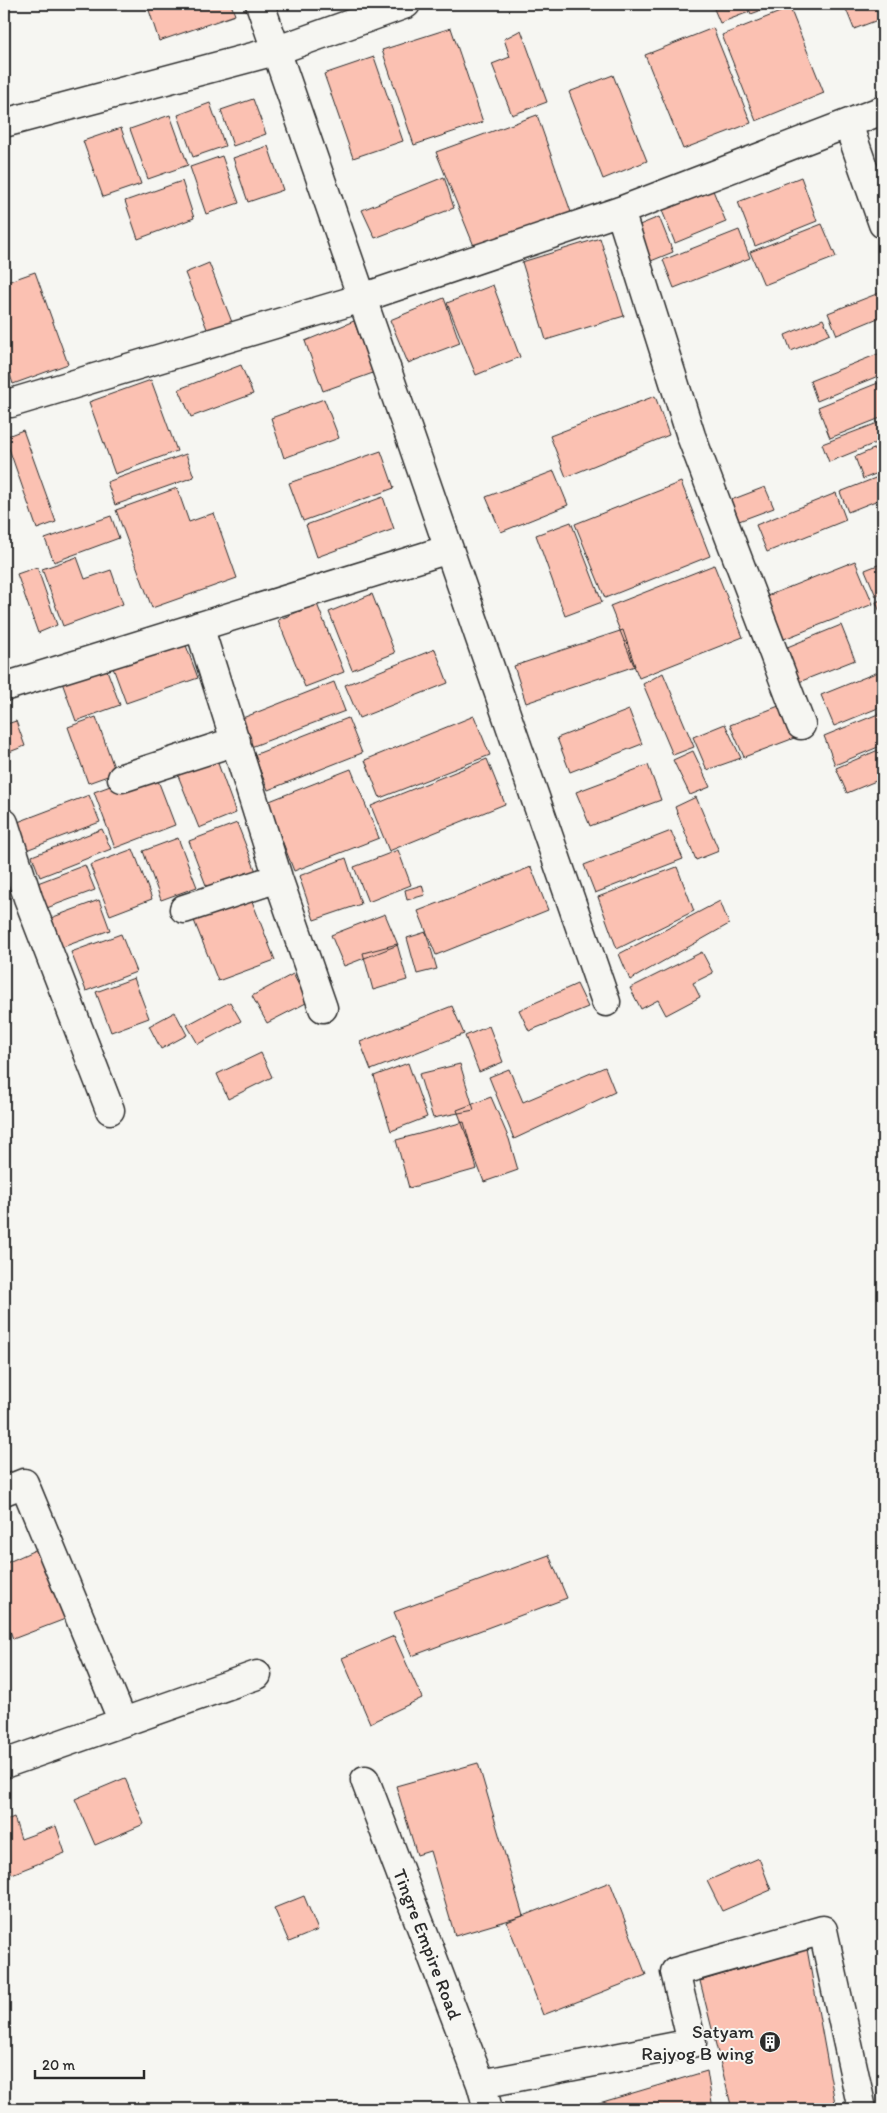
<svg xmlns="http://www.w3.org/2000/svg" width="887" height="2113" font-family="Itim,sans-serif">
  <rect width="100%" height="100%" fill="#f6f6f2"/>
  <filter id="ink" filterUnits="userSpaceOnUse"><feTurbulence type="fractalNoise" baseFrequency=".02" numOctaves="2"/><feDisplacementMap in="SourceGraphic" scale="10" xChannelSelector="R" yChannelSelector="G"/><feConvolveMatrix kernelMatrix="1 2 1 2 8 2 1 2 1" color-interpolation-filters="sRGB"/></filter>
  <g filter="url(#ink)">
    <path fill="#fbc1b2" stroke="#2b2b2b" d="M 147,4 L 231,4 L 235,15 L 159,41 Z
      M 712,4 L 745,4 L 749,12 L 720,23 Z
      M 747,4 L 778,4 L 751,14 Z
      M 844,4 L 881,4 L 883,18 L 854,29 Z
      M 790,8 L 824,93 L 756,121 L 722,35 Z
      M 451,28 L 483,122 L 414,145 L 382,50 Z
      M 713,28 L 751,123 L 683,149 L 645,55 Z
      M 521,30 L 547,102 L 512,115 L 492,64 L 510,57 L 504,39 Z
      M 374,57 L 403,141 L 353,158 L 324,74 Z
      M 613,75 L 647,161 L 603,179 L 569,92 Z
      M 253,99 L 266,134 L 233,146 L 221,110 Z
      M 210,103 L 225,146 L 193,157 L 178,115 Z
      M 170,115 L 188,165 L 148,179 L 130,129 Z
      M 537,115 L 572,215 L 476,251 L 436,152 Z
      M 121,128 L 141,184 L 103,197 L 83,141 Z
      M 268,146 L 283,190 L 248,202 L 233,158 Z
      M 222,156 L 239,203 L 206,214 L 190,167 Z
      M 444,177 L 454,208 L 375,238 L 362,210 Z
      M 801,177 L 817,221 L 755,246 L 738,202 Z
      M 182,181 L 194,218 L 138,239 L 125,201 Z
      M 712,188 L 726,222 L 675,243 L 661,208 Z
      M 659,217 L 673,252 L 651,261 L 637,226 Z
      M 822,224 L 836,257 L 764,285 L 750,252 Z
      M 739,230 L 750,258 L 674,288 L 663,260 Z
      M 600,238 L 624,316 L 546,340 L 522,262 Z
      M 209,263 L 235,330 L 211,339 L 185,273 Z
      M 35,272 L 68,364 L 13,384 L 4,356 L 4,283 Z
      M 493,285 L 520,357 L 476,375 L 447,303 Z
      M 879,293 L 883,303 L 883,316 L 837,335 L 828,313 Z
      M 444,298 L 460,343 L 408,363 L 390,320 Z
      M 823,319 L 830,334 L 791,351 L 785,335 Z
      M 354,321 L 373,373 L 323,391 L 305,341 Z
      M 883,352 L 883,374 L 817,401 L 810,381 Z
      M 241,365 L 253,394 L 191,417 L 179,389 Z
      M 151,380 L 177,451 L 115,474 L 89,402 Z
      M 883,381 L 883,417 L 830,438 L 818,407 Z
      M 655,396 L 669,435 L 566,477 L 550,436 Z
      M 324,399 L 339,438 L 284,458 L 271,418 Z
      M 883,421 L 883,440 L 829,462 L 822,444 Z
      M 23,430 L 56,522 L 37,529 L 5,437 Z
      M 883,445 L 883,471 L 863,479 L 855,457 Z
      M 381,451 L 394,488 L 303,521 L 289,483 Z
      M 186,454 L 194,477 L 115,505 L 107,482 Z
      M 554,471 L 568,505 L 501,532 L 486,497 Z
      M 883,475 L 883,498 L 848,512 L 840,492 Z
      M 681,482 L 710,556 L 605,598 L 575,524 Z
      M 765,487 L 774,508 L 739,521 L 731,500 Z
      M 177,488 L 189,522 L 214,513 L 237,578 L 152,608 L 116,510 Z
      M 836,493 L 846,520 L 767,552 L 756,525 Z
      M 383,497 L 394,529 L 317,557 L 306,525 Z
      M 111,516 L 119,538 L 54,562 L 45,539 Z
      M 571,522 L 602,602 L 565,616 L 536,535 Z
      M 77,557 L 85,579 L 111,570 L 123,604 L 63,626 L 42,569 Z
      M 855,561 L 873,604 L 784,639 L 767,596 Z
      M 883,563 L 883,593 L 876,596 L 865,570 Z
      M 714,565 L 743,637 L 639,678 L 610,606 Z
      M 37,567 L 57,625 L 38,633 L 17,574 Z
      M 372,594 L 395,653 L 352,670 L 329,612 Z
      M 883,599 L 883,617 L 882,617 L 876,602 Z
      M 317,604 L 344,672 L 305,687 L 278,620 Z
      M 841,625 L 855,660 L 794,684 L 780,650 Z
      M 623,630 L 635,666 L 526,703 L 514,666 Z
      M 184,640 L 198,678 L 126,703 L 112,665 Z
      M 435,649 L 448,683 L 359,718 L 345,685 Z
      M 104,662 L 120,705 L 76,721 L 60,677 Z
      M 883,670 L 883,706 L 834,726 L 821,695 Z
      M 663,673 L 694,747 L 673,755 L 643,684 Z
      M 334,682 L 345,711 L 251,747 L 240,719 Z
      M 784,704 L 797,737 L 744,757 L 730,725 Z
      M 629,710 L 642,744 L 570,772 L 557,738 Z
      M 883,712 L 883,745 L 835,765 L 824,736 Z
      M 474,716 L 490,755 L 380,798 L 365,760 Z
      M 96,717 L 116,773 L 88,783 L 68,727 Z
      M 348,718 L 362,753 L 268,790 L 254,755 Z
      M 16,721 L 25,746 L 4,754 L 4,725 Z
      M 725,724 L 741,758 L 707,770 L 693,737 Z
      M 883,748 L 883,778 L 847,793 L 836,768 Z
      M 693,751 L 710,787 L 690,795 L 673,760 Z
      M 216,758 L 236,813 L 199,828 L 177,773 Z
      M 487,759 L 505,804 L 389,851 L 371,806 Z
      M 648,765 L 661,800 L 590,826 L 576,792 Z
      M 351,769 L 379,838 L 294,871 L 267,802 Z
      M 154,770 L 175,825 L 115,848 L 94,792 Z
      M 89,795 L 100,822 L 21,852 L 10,825 Z
      M 696,797 L 719,851 L 696,860 L 675,807 Z
      M 237,823 L 257,874 L 209,893 L 189,841 Z
      M 102,829 L 111,849 L 40,877 L 32,856 Z
      M 671,831 L 683,859 L 595,893 L 584,865 Z
      M 178,838 L 197,887 L 161,900 L 143,851 Z
      M 133,849 L 152,899 L 110,915 L 90,865 Z
      M 398,850 L 411,885 L 368,902 L 354,867 Z
      M 346,858 L 361,904 L 314,920 L 299,876 Z
      M 85,865 L 95,890 L 44,909 L 35,884 Z
      M 531,867 L 548,910 L 436,955 L 418,911 Z
      M 677,867 L 694,911 L 617,949 L 598,897 Z
      M 422,885 L 425,895 L 407,900 L 405,890 Z
      M 250,896 L 275,960 L 218,981 L 193,918 Z
      M 99,900 L 110,930 L 60,948 L 48,919 Z
      M 720,901 L 729,924 L 630,980 L 619,954 Z
      M 385,914 L 398,945 L 344,966 L 331,935 Z
      M 426,932 L 437,969 L 417,974 L 407,938 Z
      M 121,934 L 136,972 L 86,991 L 71,952 Z
      M 397,944 L 407,980 L 373,990 L 363,953 Z
      M 702,952 L 713,973 L 693,983 L 700,997 L 666,1015 L 658,1000 L 641,1009 L 630,988 Z
      M 293,974 L 308,1002 L 267,1023 L 252,996 Z
      M 134,978 L 149,1018 L 111,1032 L 96,992 Z
      M 577,984 L 588,1007 L 529,1031 L 519,1010 Z
      M 230,1002 L 241,1021 L 198,1044 L 187,1025 Z
      M 452,1006 L 464,1034 L 371,1070 L 360,1042 Z
      M 175,1012 L 187,1035 L 161,1049 L 149,1026 Z
      M 489,1026 L 503,1062 L 479,1072 L 465,1036 Z
      M 261,1053 L 272,1077 L 228,1099 L 217,1074 Z
      M 408,1063 L 427,1117 L 391,1131 L 374,1076 Z
      M 460,1064 L 474,1110 L 433,1118 L 419,1074 Z
      M 605,1067 L 615,1092 L 514,1139 L 489,1077 L 509,1069 L 523,1102 Z
      M 491,1097 L 509,1139 L 518,1170 L 484,1182 L 457,1110 Z
      M 464,1122 L 477,1169 L 409,1188 L 396,1140 Z
      M 44,1546 L 73,1616 L 13,1639 L 4,1614 L 4,1564 Z
      M 549,1555 L 567,1598 L 412,1656 L 394,1612 Z
      M 394,1636 L 422,1698 L 370,1723 L 342,1658 Z
      M 478,1763 L 523,1916 L 455,1936 L 430,1851 L 417,1855 L 396,1786 Z
      M 125,1778 L 144,1824 L 95,1845 L 75,1799 Z
      M 14,1817 L 21,1839 L 56,1826 L 65,1853 L 12,1874 L 4,1854 L 4,1821 Z
      M 759,1858 L 771,1890 L 722,1911 L 707,1881 Z
      M 610,1882 L 646,1975 L 543,2015 L 507,1922 Z
      M 304,1896 L 318,1930 L 289,1942 L 274,1908 Z
      M 807,1949 L 835,2103 L 807,2109 L 732,2109 L 700,1981 Z
      M 707,2071 L 713,2109 L 579,2109 Z"/>
    <g fill="none" stroke-linecap="round" stroke-linejoin="round">
      <g stroke="#2b2b2b" stroke-width="31">
        <path id="minor" d="M 260,4 L 606,1002
          M 4,123 L 275,51 L 406,4
          M 848,124 L 883,224
          M 620,211 L 691,436 L 801,725
          M 11,403 L 362,298 L 620,211 L 883,110
          M 199,626 L 278,878 L 323,1008
          M 4,687 L 449,549
          M 122,778 L 236,741
          M 4,823 L 28,898 L 110,1110
          M 184,909 L 278,878
          M 4,1491 L 24,1483 L 123,1722
          M 4,1764 L 257,1675
          M 365,1780 L 481,2084 L 488,2109
          M 481,2084 L 692,2043 L 675,1972 L 823,1930 L 862,2109"/>
      </g>
      <use href="#minor" stroke="#f6f6f2" stroke-width="28"/>
    </g>
  </g>
  <defs>
    <g id="building-disc" transform="scale(1.125)"><circle r="9.5" fill="#2b2b2b" stroke="#f6f6f2"/><path d="M-4-6H4V6H1V3H-1V6H-4ZM-2.5-4.3h1.7v1.8h-1.7ZM.8-4.3h1.7v1.8H.8ZM-2.5-1h1.7V.8h-1.7ZM.8-1h1.7V.8H.8Z" fill="#fff"/></g>
  </defs>
  <g fill-rule="evenodd">
    <use href="#building-disc" x="770" y="2042"/>
  </g>
  <g text-anchor="middle" stroke-width="4" stroke-linejoin="round" paint-order="stroke">
    <g font-size="19" fill="#2b2b2b" stroke="#f6f6f2">
      <text transform="translate(428 1944) rotate(69)" y="7">Tingre Empire Road</text>
    </g>
    <g font-size="19" fill="#2b2b2b" stroke="#f6f6f2" text-anchor="end">
      <text x="754" y="2038">Satyam<tspan x="754" dy="22">Rajyog B wing</tspan></text>
    </g>
  </g>
  <rect width="887" height="2113" fill="none" stroke="#f6f6f2" stroke-width="20"/>
  <rect x="10" y="10" width="867" height="2093" fill="none" stroke="#2b2b2b" stroke-width="2" filter="url(#ink)"/>
  <path d="M35 2070v8h109v-8" fill="none" stroke="#2b2b2b" stroke-width="2.5"/>
  <text x="42" y="2070" font-size="15" fill="#2b2b2b" stroke="#f6f6f2" stroke-width="4" paint-order="stroke">20 m</text>
</svg>
